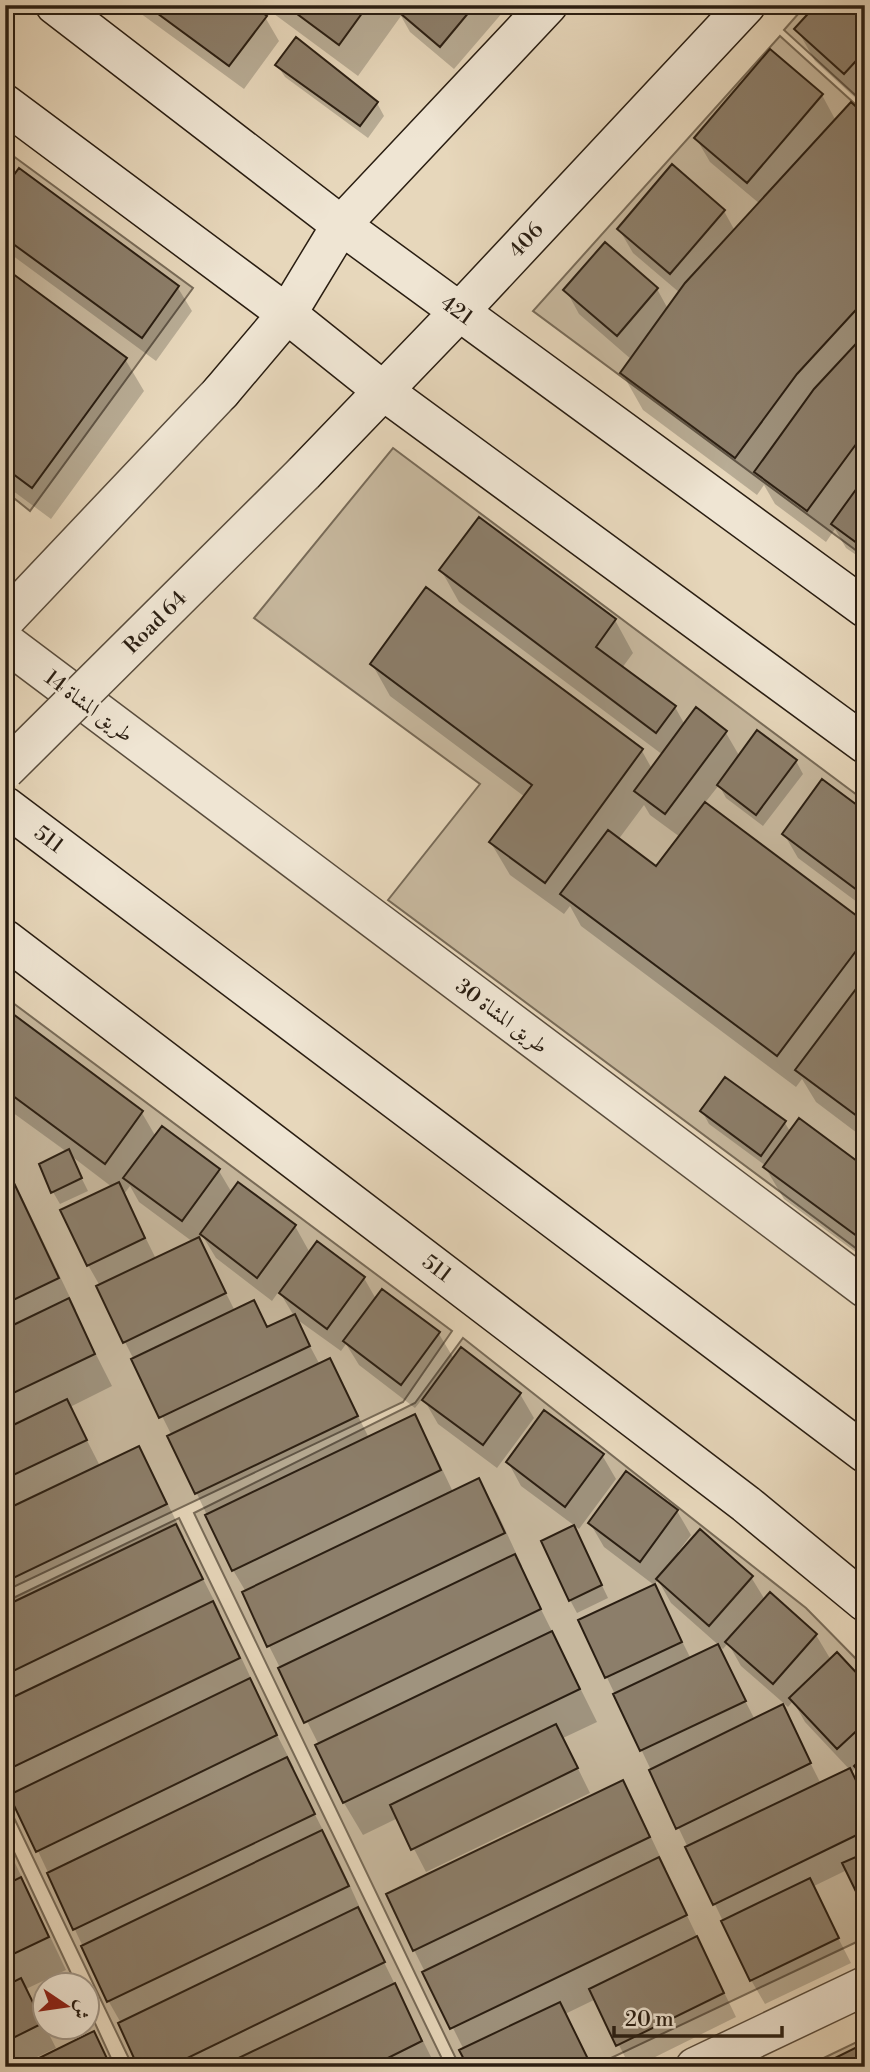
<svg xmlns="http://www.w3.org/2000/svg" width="870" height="2072" font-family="'Libre Bodoni',Amiri,serif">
  <rect width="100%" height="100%" fill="#e7d7bb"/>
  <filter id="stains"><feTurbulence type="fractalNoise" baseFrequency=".00286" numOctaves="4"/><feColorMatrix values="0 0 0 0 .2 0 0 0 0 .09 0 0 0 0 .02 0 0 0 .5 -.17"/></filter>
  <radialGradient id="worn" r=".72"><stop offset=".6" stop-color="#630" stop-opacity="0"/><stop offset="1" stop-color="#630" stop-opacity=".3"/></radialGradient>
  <path fill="#c7b89e" stroke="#786b58" stroke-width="2" d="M 806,5 L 865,5 L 865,104 L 784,30 Z
    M 780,36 L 865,113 L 865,557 L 533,311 Z
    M 5,150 L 193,288 L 30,511 L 5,491 Z
    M 393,448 L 865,801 L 865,1255 L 388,900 L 480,784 L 254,618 Z
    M 5,997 L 452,1331 L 403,1402 L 5,1591 Z
    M 463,1338 L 806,1608 L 865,1668 L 865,1938 L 592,2067 L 460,2067 L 194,1513 L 415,1403 Z
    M 179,1518 L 446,2067 L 133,2067 L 5,1799 L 5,1602 Z
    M 5,1833 L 76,1984 L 46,1984 L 46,2026 L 88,2026 L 88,2008 L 115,2067 L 5,2067 Z
    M 865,2038 L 865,2067 L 805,2067 Z"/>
  <path fill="#0003" fill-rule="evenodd" d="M 129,5 L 249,5 L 265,17 L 279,41 L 244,89 Z
    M 262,5 L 509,5 L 454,69 L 410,32 L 401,16 L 358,76 Z
    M 865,5 L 865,103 L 863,105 L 815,61 L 797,29 Z
    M 277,65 L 377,103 L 384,116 L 368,138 L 285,77 Z
    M 822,95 L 836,121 L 865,118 L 865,561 L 846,548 L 835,529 L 826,542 L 775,504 L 764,485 L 757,495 L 643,410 L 622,373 L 632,360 L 579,314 L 566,290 L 605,244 L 657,289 L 668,309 L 680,293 L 633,253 L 619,229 L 724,211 L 735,231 L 760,204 L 710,162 L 696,138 Z
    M 5,166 L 13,179 L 19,171 L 178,288 L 192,311 L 156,361 L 5,250 Z
    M 5,270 L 125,359 L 144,391 L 51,519 L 5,485 Z
    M 441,570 L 615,620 L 633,653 L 622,668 L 675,707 L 685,725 L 696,710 L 726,733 L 740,757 L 796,761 L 803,774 L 763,826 L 726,798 L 719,785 L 704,804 L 865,925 L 865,1139 L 816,1102 L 802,1079 L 796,1087 L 581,926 L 570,906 L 564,914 L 510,875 L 491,843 L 525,797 L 390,696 L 372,664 L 427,589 L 642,751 L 652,769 L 663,755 L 459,602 ZM 644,805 L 650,815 L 680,837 L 657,868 L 618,840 Z
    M 865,813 L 865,908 L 798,858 L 784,834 Z
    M 5,1011 L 142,1113 L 156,1137 L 162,1128 L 219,1171 L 232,1193 L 295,1226 L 310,1253 L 364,1278 L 376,1299 L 439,1334 L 454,1359 L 520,1394 L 534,1418 L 497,1468 L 438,1424 L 423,1398 L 415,1408 L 359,1365 L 346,1344 L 341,1351 L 295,1318 L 320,1365 L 330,1360 L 369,1438 L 414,1416 L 432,1448 L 453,1492 L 478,1480 L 497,1512 L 522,1566 L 520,1567 L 597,1722 L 563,1738 L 590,1793 L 426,1872 L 398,1818 L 363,1835 L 344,1803 L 319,1745 L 269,1646 L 246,1592 L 233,1570 L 170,1437 L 172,1436 L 125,1342 L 99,1287 L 100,1286 L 88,1265 L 112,1187 L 70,1155 L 88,1191 L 60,1204 L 53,1192 L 67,1152 L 5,1107 ZM 130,1186 L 139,1202 L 193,1242 L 156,1259 L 124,1194 ZM 202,1235 L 216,1258 L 272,1301 L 279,1291 L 294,1316 L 268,1329 L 253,1302 L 235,1311 L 199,1240 Z
    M 702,1111 L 785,1123 L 791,1133 L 865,1169 L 865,1259 L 784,1199 L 765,1167 L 766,1166 L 709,1124 Z
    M 5,1166 L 19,1191 L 76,1310 L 74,1311 L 112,1386 L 70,1407 L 100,1466 L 138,1448 L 156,1480 L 184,1537 L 182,1538 L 220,1612 L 218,1613 L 231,1636 L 257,1691 L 255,1692 L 294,1768 L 292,1769 L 340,1864 L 365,1919 L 363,1920 L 436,2067 L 140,2067 L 121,2023 L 109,2002 L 5,1781 Z
    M 602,1455 L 616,1479 L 579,1529 L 521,1486 L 508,1462 Z
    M 677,1511 L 691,1535 L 678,1552 L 751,1577 L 765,1600 L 816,1635 L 831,1660 L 865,1684 L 865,1782 L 856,1768 L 851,1773 L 865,1797 L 865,1906 L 847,1870 L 812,1887 L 851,1963 L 765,2004 L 751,1980 L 580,1621 L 654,1586 L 691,1659 L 717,1646 L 755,1720 L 782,1707 L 821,1784 L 850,1770 L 805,1722 L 793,1701 L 788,1707 L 741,1666 L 728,1643 L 723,1649 L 671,1603 L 658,1580 L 654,1585 L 604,1547 L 590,1523 Z
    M 580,1539 L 608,1598 L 577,1613 L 570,1600 Z
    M 622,1782 L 640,1814 L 666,1869 L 665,1870 L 736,2017 L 635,2067 L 630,2067 L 596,1999 L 565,2014 L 592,2067 L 469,2067 L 464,2050 L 414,1950 Z
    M 5,1842 L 66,1970 L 26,1989 L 56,2048 L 16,2067 L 5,2067 Z"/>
  <path fill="#8c7e6a" stroke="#2a1e12" stroke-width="2" d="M 146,5 L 252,5 L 267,16 L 229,66 Z
    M 285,5 L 368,5 L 339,45 Z
    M 396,5 L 475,5 L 440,47 L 394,8 Z
    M 816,5 L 865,5 L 865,51 L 844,74 L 794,29 Z
    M 296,37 L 378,102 L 360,126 L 275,65 Z
    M 770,49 L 823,94 L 747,183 L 694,138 Z
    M 851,102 L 865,115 L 865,300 L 797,374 L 735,458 L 620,373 L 685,283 Z
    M 672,164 L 725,210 L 670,274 L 617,229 Z
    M 19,168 L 179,286 L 142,338 L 5,238 L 5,187 Z
    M 605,242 L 658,288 L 617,336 L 563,290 Z
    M 5,268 L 127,358 L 32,488 L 5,468 Z
    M 865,334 L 865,432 L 807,511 L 754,472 L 814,389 Z
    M 865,477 L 865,549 L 831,524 Z
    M 479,517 L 616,619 L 596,647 L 676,706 L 656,733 L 439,570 Z
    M 426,587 L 643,749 L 545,883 L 489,842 L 532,785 L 370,664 Z
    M 696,707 L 727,731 L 665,814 L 634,791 Z
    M 757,730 L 797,760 L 756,815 L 717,785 Z
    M 822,779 L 865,811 L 865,896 L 782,834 Z
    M 705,802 L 865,922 L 865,939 L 777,1056 L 560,894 L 608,830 L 656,866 Z
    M 865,977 L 865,1122 L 795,1070 Z
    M 5,1008 L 143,1111 L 105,1164 L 5,1090 Z
    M 725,1077 L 786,1121 L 761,1156 L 700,1111 Z
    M 799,1118 L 865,1167 L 865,1242 L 763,1167 Z
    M 162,1126 L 220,1169 L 182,1221 L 123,1178 Z
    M 69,1149 L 82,1178 L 51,1193 L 39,1164 Z
    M 5,1164 L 59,1278 L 5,1304 Z
    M 119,1182 L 145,1238 L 87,1266 L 60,1210 Z
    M 238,1182 L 296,1225 L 257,1278 L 200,1234 Z
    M 199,1237 L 226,1293 L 123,1343 L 96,1286 Z
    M 317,1241 L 365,1277 L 327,1329 L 279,1293 Z
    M 382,1289 L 440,1332 L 401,1385 L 343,1341 Z
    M 69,1298 L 95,1354 L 5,1397 L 5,1329 Z
    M 254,1300 L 267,1327 L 295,1314 L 310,1346 L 159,1418 L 131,1359 Z
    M 461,1347 L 521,1393 L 483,1445 L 422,1400 Z
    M 330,1358 L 358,1416 L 195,1494 L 167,1436 Z
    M 67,1399 L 87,1440 L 5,1479 L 5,1429 Z
    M 544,1410 L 604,1454 L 565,1507 L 506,1462 Z
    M 415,1414 L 441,1470 L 232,1571 L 205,1515 Z
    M 139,1446 L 167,1504 L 5,1582 L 5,1510 Z
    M 626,1471 L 678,1510 L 640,1562 L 588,1523 Z
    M 479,1478 L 505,1533 L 267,1647 L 242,1592 Z
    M 176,1524 L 203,1579 L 5,1675 L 5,1606 Z
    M 574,1525 L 602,1585 L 569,1601 L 541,1541 Z
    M 700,1529 L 753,1576 L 709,1626 L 656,1579 Z
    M 515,1554 L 541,1609 L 304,1723 L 278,1668 Z
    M 655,1584 L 682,1642 L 605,1678 L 578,1620 Z
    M 770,1592 L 817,1634 L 773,1684 L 725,1642 Z
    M 213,1601 L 240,1658 L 5,1771 L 5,1701 Z
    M 552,1631 L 580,1689 L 343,1803 L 315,1745 Z
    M 718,1644 L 746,1701 L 640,1751 L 613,1694 Z
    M 837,1652 L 865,1682 L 865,1723 L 837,1749 L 789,1698 Z
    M 250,1678 L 277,1735 L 36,1852 L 9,1795 Z
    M 783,1704 L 811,1763 L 676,1829 L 649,1770 Z
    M 556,1724 L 578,1768 L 411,1850 L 390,1805 Z
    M 865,1755 L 865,1778 L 854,1766 Z
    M 287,1757 L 315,1814 L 73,1930 L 47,1873 Z
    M 850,1768 L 865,1799 L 865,1831 L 713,1905 L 685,1847 Z
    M 623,1780 L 650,1837 L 413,1951 L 386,1894 Z
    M 322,1830 L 349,1886 L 107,2002 L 81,1946 Z
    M 5,1845 L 12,1858 L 5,1861 Z
    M 865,1853 L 865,1910 L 842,1863 Z
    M 659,1857 L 687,1915 L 450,2029 L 422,1972 Z
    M 21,1877 L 49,1937 L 5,1958 L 5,1885 Z
    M 810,1878 L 839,1938 L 750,1981 L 721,1921 Z
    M 358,1907 L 385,1962 L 169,2067 L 138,2067 L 118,2023 Z
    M 697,1936 L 724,1993 L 616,2046 L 589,1989 Z
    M 21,1978 L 43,2023 L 5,2042 L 5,1986 Z
    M 395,1983 L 422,2041 L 370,2067 L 220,2067 Z
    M 560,2002 L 588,2059 L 571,2067 L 468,2067 L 459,2050 Z
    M 94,2031 L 111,2067 L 21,2067 Z
    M 865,2043 L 865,2067 L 817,2067 Z
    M 430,2059 L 434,2067 L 415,2067 Z"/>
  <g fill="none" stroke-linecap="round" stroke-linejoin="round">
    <g stroke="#594c3c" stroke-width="41">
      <path id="street" d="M 5,620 L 221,392
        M 5,642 L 865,1288
        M 695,2067 L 865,1986"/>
    </g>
    <g stroke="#2a1e12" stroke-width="41">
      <path id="secondary" d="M 55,5 L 341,225 L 865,608
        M 5,104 L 287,314 L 382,390 L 865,744
        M 221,392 L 287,314 L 341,225 L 548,5
        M 304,473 L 459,312 L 746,5
        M 5,806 L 865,1453
        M 5,939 L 746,1504 L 865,1602"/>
    </g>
    <use href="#street" stroke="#efe5d3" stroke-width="38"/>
    <use href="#secondary" stroke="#efe5d3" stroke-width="38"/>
    <g stroke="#594c3c" stroke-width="41" stroke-linecap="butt">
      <path id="street-bridge" d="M 5,770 L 304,473"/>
    </g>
    <use href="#street-bridge" stroke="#efe5d3" stroke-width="38"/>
  </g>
  <g text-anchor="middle" stroke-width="5" stroke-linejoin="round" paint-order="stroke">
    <g font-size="21" fill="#2a1e12" stroke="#efe5d3">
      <text transform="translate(526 240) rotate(-47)" y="7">406</text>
      <text transform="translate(457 310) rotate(36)" y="7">421</text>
      <text transform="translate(155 622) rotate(-45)" y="7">Road 64</text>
      <text transform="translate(89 706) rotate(37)" y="7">طريق المشاة 14</text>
      <text transform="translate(49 839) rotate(37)" y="7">511</text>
      <text transform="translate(502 1016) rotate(37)" y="7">طريق المشاة 30</text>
      <text transform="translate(437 1268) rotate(37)" y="7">511</text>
    </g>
  </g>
  <rect width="870" height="2072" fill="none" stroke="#e7d7bb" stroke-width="28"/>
  <rect x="7" y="7" width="856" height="2058" fill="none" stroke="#2a1e12" stroke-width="3.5"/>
  <rect x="14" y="14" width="842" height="2044" fill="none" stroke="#2a1e12" stroke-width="2"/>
  <g transform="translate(66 2006) rotate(103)"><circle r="33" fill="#efe5d3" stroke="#a09586" stroke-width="2"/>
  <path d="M0-5L12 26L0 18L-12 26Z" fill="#8f2418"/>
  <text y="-10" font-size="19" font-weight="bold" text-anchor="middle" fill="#2a1e12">ش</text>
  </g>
  <path d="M614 2026v10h168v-10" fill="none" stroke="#2a1e12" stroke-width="3.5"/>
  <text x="625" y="2026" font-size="21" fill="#2a1e12" stroke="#efe5d3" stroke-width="5" paint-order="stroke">20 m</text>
  <rect width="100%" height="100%" filter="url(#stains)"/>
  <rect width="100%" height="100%" fill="url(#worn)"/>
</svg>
